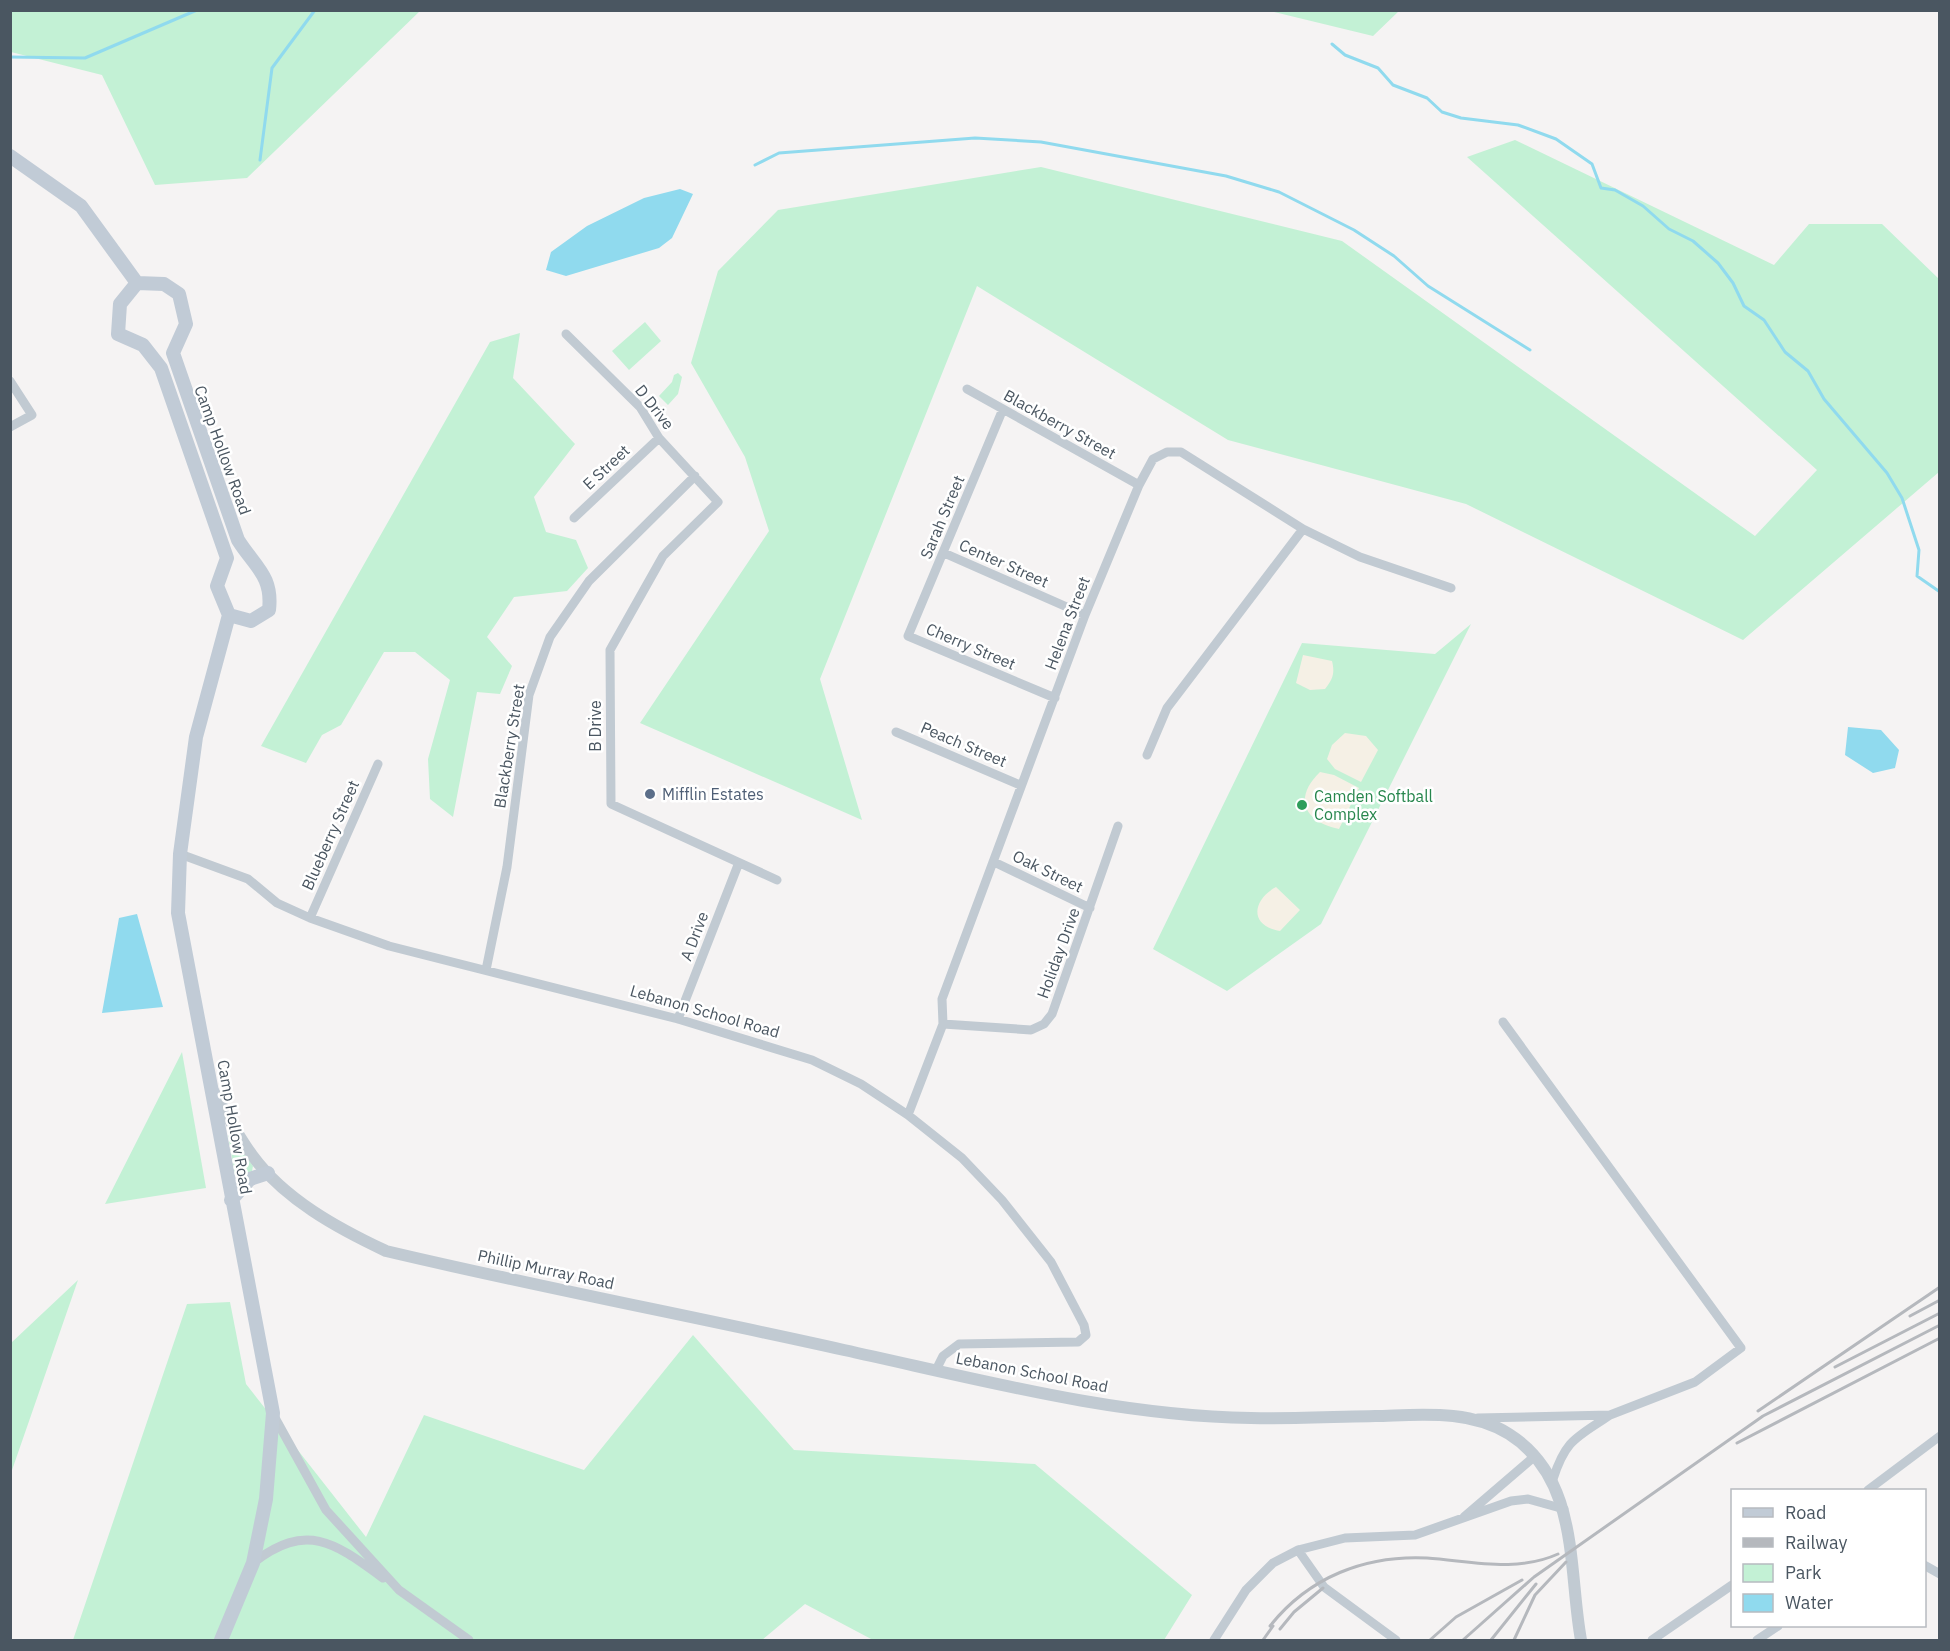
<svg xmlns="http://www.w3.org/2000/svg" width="1950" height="1651" font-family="'IBM Plex Sans',sans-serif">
  <rect width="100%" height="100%" fill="#f5f3f3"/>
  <path fill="#c3f1d5" d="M 11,10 L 420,10 L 420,11 L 247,178 L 155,185 L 102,75 L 11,52 Z
    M 1270,11 L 1399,11 L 1373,36 Z
    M 1515,140 L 1774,265 L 1809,224 L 1882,224 L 1939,279 L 1939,472 L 1743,640 L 1466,504 L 1228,440 L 977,286 L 820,679 L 862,820 L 640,723 L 769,531 L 745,457 L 691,363 L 718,271 L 778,210 L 1041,167 L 1342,241 L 1755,536 L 1817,470 L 1467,157 Z
    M 645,322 L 661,341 L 629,370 L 612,351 Z
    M 520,333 L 513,378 L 575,444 L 534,497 L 546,532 L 576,540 L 588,568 L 567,591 L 514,597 L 487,637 L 512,666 L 500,694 L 477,692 L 453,817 L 430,799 L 428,759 L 450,680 L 415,652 L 384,652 L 341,725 L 322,735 L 306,763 L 261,746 L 490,342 Z
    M 678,373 L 682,377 L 678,394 L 668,405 L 659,396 L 672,382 L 674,375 Z
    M 1471,624 L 1321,924 L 1227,991 L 1153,949 L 1302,643 L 1435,654 Z
    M 182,1052 L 206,1188 L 105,1204 Z
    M 228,1135 L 230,1135 L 253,1166 L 252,1171 L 239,1177 L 235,1175 Z
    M 78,1280 L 11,1473 L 11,1343 Z
    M 230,1302 L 246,1384 L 366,1537 L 424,1415 L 584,1470 L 693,1335 L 794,1450 L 1035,1464 L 1192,1595 L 1164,1640 L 873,1640 L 805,1604 L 762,1640 L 73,1640 L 187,1304 Z"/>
  <path fill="#f5f0e5" d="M 1303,655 L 1332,661 C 1335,673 1333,679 1325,689 L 1310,690 L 1296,683 Z
    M 1345,733 L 1366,736 L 1378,750 L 1361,782 L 1335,769 L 1327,759 L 1332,745 Z
    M 1320,772 L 1334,775 L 1359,788 L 1339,829 C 1304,822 1293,798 1320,772 Z
    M 1276,887 L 1300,910 L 1280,931 C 1249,926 1252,900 1276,887 Z"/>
  <path fill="#90daee" d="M 680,189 L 693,194 L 672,238 L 659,248 L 566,276 L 546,270 L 551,252 L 587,226 L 644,198 Z
    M 1848,727 L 1881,730 L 1899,750 L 1895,768 L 1873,773 L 1845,755 Z
    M 137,914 L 163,1007 L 102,1013 L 119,918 Z"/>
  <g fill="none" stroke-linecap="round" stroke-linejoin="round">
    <path stroke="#90daee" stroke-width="3" d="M 1332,44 L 1345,55 L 1378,68 L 1393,85 L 1427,98 L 1442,112 L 1461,118 L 1518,125 L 1556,139 L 1592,164 L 1601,188 L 1615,190 L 1643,206 L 1669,229 L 1693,241 L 1718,263 L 1733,283 L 1744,306 L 1764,320 L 1785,352 L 1808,371 L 1824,399 L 1887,473 L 1902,498 L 1919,550 L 1917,576 L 1940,592
      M 10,57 L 85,58 L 197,10
      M 260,160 L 272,68 L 315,10
      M 755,165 L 779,153 L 975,138 L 1041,142 L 1226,176 L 1279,192 L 1354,230 L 1394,256 L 1428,286 L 1530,350"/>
    <path stroke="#c1cad2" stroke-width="9" d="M 566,334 L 640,407 L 659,438 L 718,502 L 663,556 L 610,650 L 611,804 L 777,880
      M 10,381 L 32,415 L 10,427
      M 967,389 L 1139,485
      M 1003,409 L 908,636 L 1055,698
      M 574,518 L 659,438
      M 944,553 L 1085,615
      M 896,732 L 1020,785
      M 1147,755 L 1167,708 L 1303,529
      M 180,854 L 248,879 L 277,903 L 310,918 L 389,946 L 678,1019 L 812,1060 L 861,1084 L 908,1115 L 962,1158 L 1002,1200 L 1051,1262 L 1084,1325 L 1086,1335 L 1078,1342 L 959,1344 L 943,1356 L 936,1370
      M 994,862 L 1090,908
      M 310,918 L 378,764
      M 486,970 L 507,867 L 529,695 L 550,637 L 589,581 L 695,476
      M 678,1019 L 738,865
      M 943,1024 L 1031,1030 L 1044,1024 L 1052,1014 L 1118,826
      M 908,1115 L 943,1024 L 942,999 L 1085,615 L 1139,485 L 1153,459 L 1167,452 L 1181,452 L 1303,529 L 1360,557 L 1451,588
      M 274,1416 L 326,1510 L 399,1590 L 469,1640
      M 1478,1418 L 1610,1415 L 1695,1382 L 1741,1348 L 1503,1022
      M 1553,1479 C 1566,1439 1576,1438 1610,1415
      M 1868,1490 L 1940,1436
      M 1464,1517 L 1535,1456
      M 1298,1550 L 1345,1538 L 1415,1535 L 1511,1501 L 1528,1499 L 1564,1509
      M 253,1563 C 307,1521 335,1543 383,1578
      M 1924,1565 L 1940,1574
      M 1214,1640 L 1246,1590 L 1273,1563 L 1298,1550 L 1324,1587 L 1396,1640
      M 1652,1640 L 1732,1585
      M 1757,1640 L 1778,1626"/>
    <path stroke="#c1cad2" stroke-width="12" d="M 213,1091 C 226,1112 237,1135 252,1155 C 284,1199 337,1228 386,1251 C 538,1287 692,1316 844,1350 C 978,1379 1114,1416 1251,1418 C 1293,1419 1334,1417 1375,1416 C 1420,1415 1469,1409 1509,1434 C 1580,1479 1568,1569 1581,1640"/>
    <path stroke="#c1cbd6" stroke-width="14" d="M 10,156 L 81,206 L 137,283
      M 137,283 L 164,284 L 179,294 L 186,324 L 173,353 L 238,540 C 255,567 273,576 269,610 L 251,621 L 229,615 L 217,586 L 227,558 L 161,368 L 143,345 L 118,334 L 120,304 Z
      M 231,1200 L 250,1179 L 268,1173
      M 221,1640 L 253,1563 L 266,1499 L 273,1413 L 178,913 L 180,854 L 196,737 L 229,615"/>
    <path stroke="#b5b8bd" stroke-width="3" d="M 1910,1316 L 1940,1300
      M 1835,1367 L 1940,1313
      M 1758,1411 L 1940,1287
      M 1737,1443 L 1940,1338
      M 1280,1629 L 1294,1612 L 1323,1588
      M 1263,1640 L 1273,1626 L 1270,1626 C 1309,1577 1365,1555 1427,1558 C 1471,1561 1516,1573 1558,1554
      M 1430,1640 L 1456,1617 L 1522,1580
      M 1463,1640 L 1534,1577 L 1763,1416 L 1940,1325
      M 1491,1640 L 1536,1584
      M 1514,1640 L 1535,1595 L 1566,1562"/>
  </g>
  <circle fill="#5c6f8a" stroke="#fff" stroke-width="2" cx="650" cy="794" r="6"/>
  <circle fill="#2e9e5b" stroke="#fff" stroke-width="2" cx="1302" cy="805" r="6"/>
  <g text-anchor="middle" stroke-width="5" stroke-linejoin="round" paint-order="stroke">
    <g font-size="16" fill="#4a5661" stroke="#fff">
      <text transform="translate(655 407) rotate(52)" y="6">D Drive</text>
      <text transform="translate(1060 424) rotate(29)" y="6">Blackberry Street</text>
      <text transform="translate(223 450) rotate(70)" y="6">Camp Hollow Road</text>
      <text transform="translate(606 467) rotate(-43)" y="6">E Street</text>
      <text transform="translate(942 517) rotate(-67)" y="6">Sarah Street</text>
      <text transform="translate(1004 563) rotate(24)" y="6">Center Street</text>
      <text transform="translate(1067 623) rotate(-69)" y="6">Helena Street</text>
      <text transform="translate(971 646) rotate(23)" y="6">Cherry Street</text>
      <text transform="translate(595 726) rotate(-90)" y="6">B Drive</text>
      <text transform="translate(964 744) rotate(23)" y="6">Peach Street</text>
      <text transform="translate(509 746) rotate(-81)" y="6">Blackberry Street</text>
      <text transform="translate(330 835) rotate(-66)" y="6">Blueberry Street</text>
      <text transform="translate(1048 871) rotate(26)" y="6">Oak Street</text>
      <text transform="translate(694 936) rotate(-69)" y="6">A Drive</text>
      <text transform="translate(1058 953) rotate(-70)" y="6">Holiday Drive</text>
      <text transform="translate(705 1011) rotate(16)" y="6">Lebanon School Road</text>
      <text transform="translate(235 1127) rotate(80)" y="6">Camp Hollow Road</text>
      <text transform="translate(546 1269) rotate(12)" y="6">Phillip Murray Road</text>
      <text transform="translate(1032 1372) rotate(11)" y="6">Lebanon School Road</text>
    </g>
    <g font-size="16" fill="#4e5e75" stroke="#fff" text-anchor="start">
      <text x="662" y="800">Mifflin Estates</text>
    </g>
    <g font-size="16" fill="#27864d" stroke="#fff" text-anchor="start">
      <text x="1314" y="802">Camden Softball<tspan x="1314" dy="18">Complex</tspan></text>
    </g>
  </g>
  <rect width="1950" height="1651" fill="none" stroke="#4a5661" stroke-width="24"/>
  <rect x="1731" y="1489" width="195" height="138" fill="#ffffff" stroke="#b7bbc0" stroke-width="1.5"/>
  <rect x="1743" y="1508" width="30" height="9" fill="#c1cbd6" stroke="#b7bbc0" stroke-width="1.5"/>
  <text x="1785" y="1519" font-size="18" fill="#4a5661">Road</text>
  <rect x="1743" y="1538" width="30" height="9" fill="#b5b8bd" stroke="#b7bbc0" stroke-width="1.5"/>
  <text x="1785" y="1549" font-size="18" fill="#4a5661">Railway</text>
  <rect x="1743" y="1564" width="30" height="18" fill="#c3f1d5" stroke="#b7bbc0" stroke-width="1.5"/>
  <text x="1785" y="1579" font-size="18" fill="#4a5661">Park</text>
  <rect x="1743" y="1594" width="30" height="18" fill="#90daee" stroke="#b7bbc0" stroke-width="1.5"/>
  <text x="1785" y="1609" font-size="18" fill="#4a5661">Water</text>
</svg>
